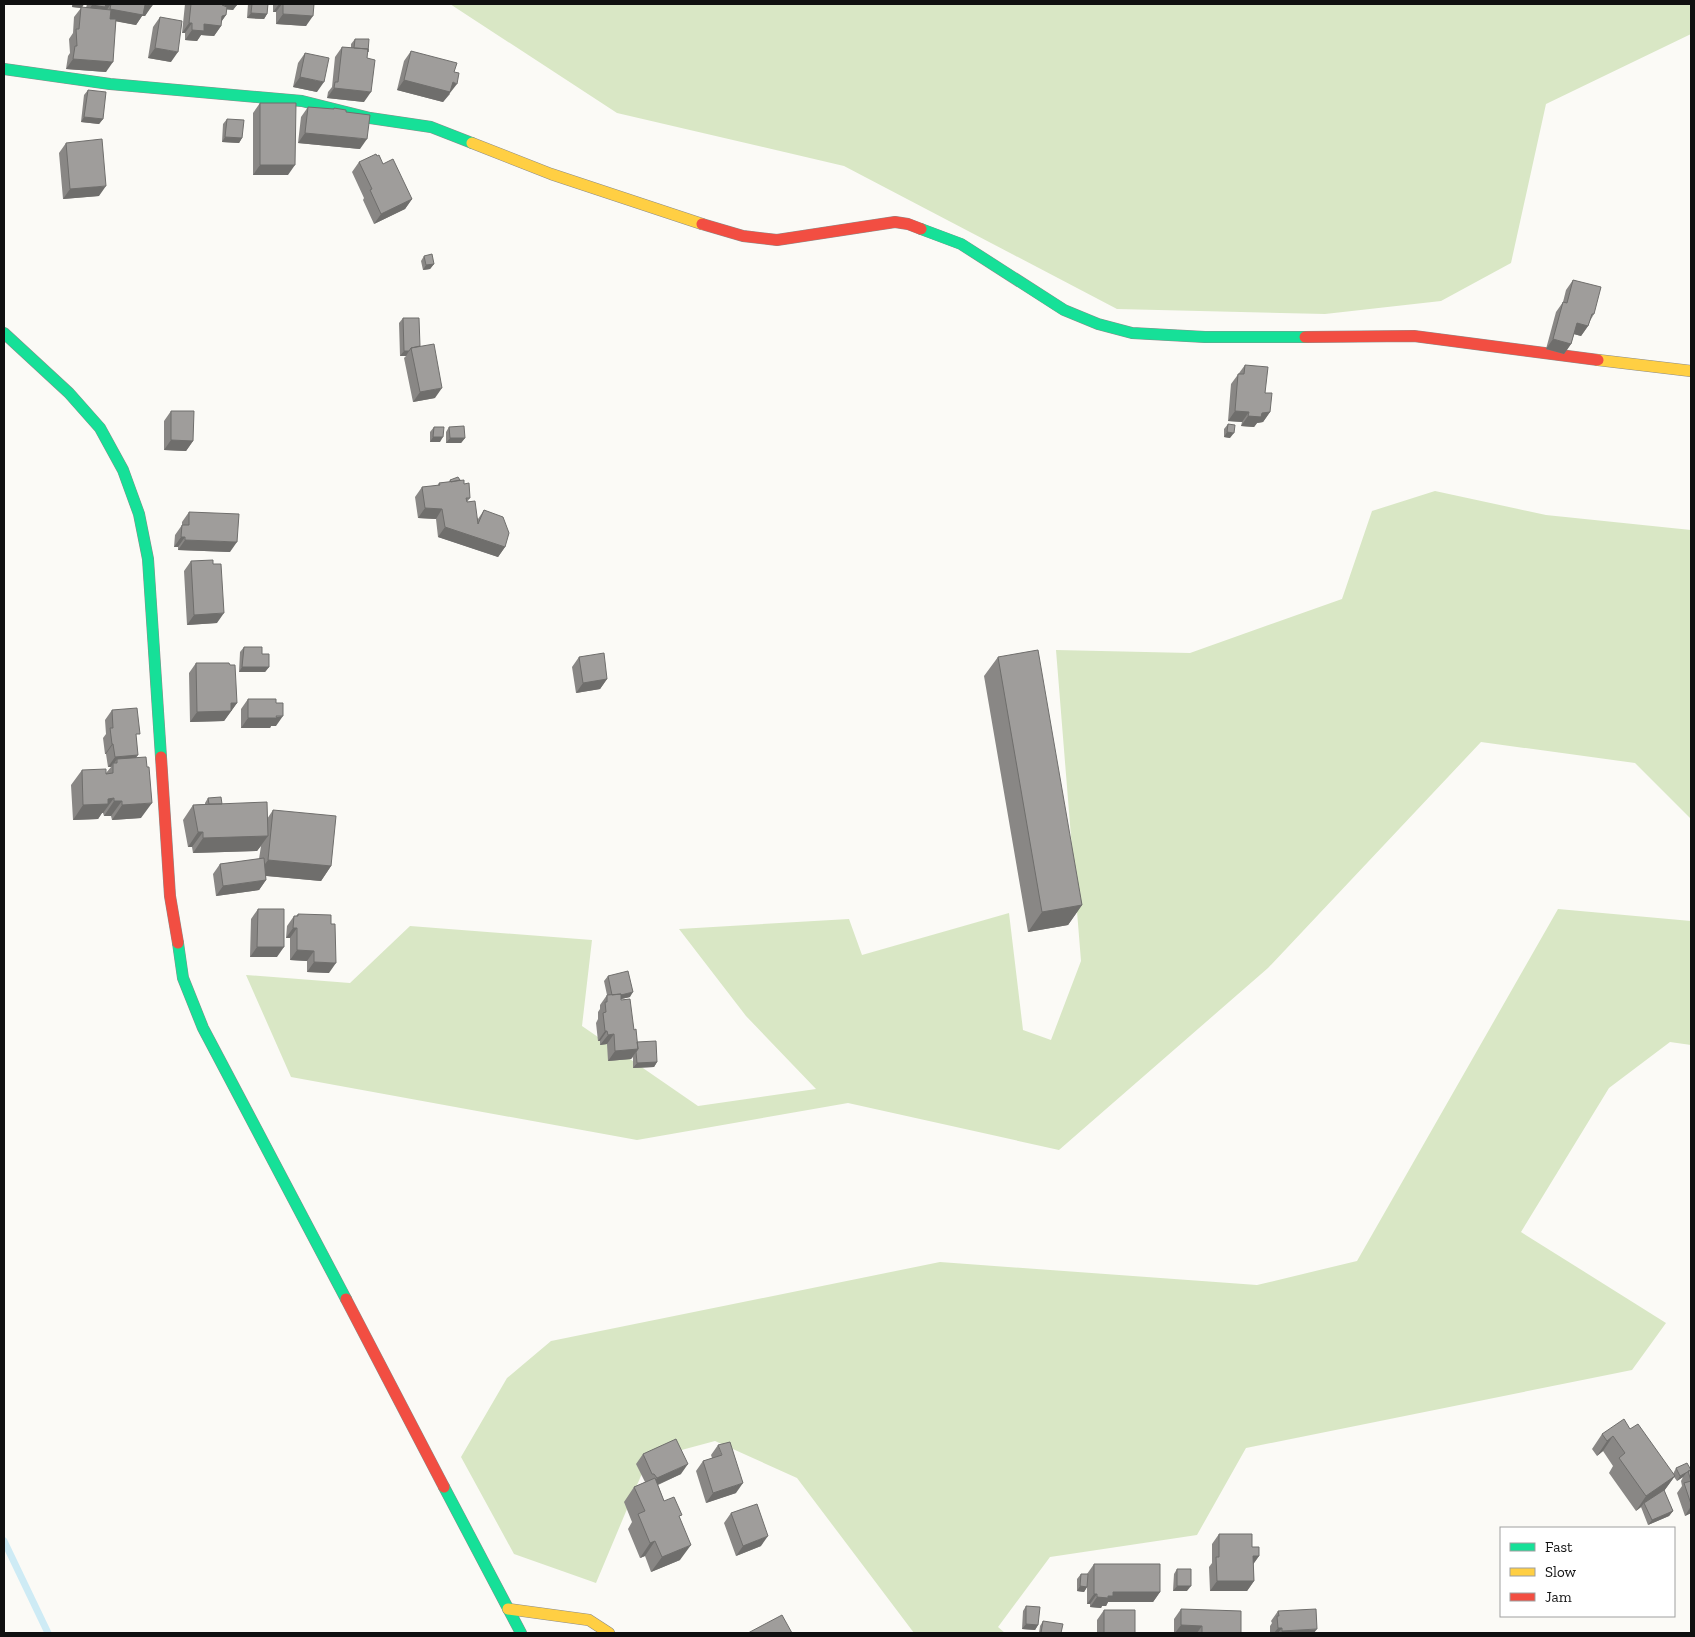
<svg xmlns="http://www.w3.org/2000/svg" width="1695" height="1637" font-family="'Zilla Slab',serif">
  <rect width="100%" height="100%" fill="#fbfaf6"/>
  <path fill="#d9e7c5" d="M 450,4 L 1691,4 L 1691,34 L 1546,104 L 1511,263 L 1441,301 L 1325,314 L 1117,309 L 844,166 L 617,113 Z
    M 1435,491 L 1546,515 L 1691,530 L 1691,819 L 1635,763 L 1481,742 L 1268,968 L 1059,1150 L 848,1103 L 637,1140 L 291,1077 L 246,975 L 350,983 L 410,926 L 592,940 L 582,1026 L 698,1106 L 816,1089 L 746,1016 L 679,929 L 849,919 L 862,955 L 1009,913 L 1023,1030 L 1051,1040 L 1081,961 L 1056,650 L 1190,653 L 1342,599 L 1372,511 Z
    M 1558,909 L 1691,921 L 1691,1045 L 1670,1042 L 1609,1088 L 1521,1232 L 1666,1323 L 1632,1370 L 1246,1448 L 1197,1535 L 1050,1557 L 998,1627 L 1005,1633 L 914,1633 L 797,1478 L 715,1441 L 648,1459 L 596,1583 L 514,1554 L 461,1457 L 507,1378 L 551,1341 L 940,1262 L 1257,1285 L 1357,1261 Z"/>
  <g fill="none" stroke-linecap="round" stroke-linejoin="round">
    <path stroke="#ceebf5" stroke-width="7" d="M 4,1541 L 48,1633"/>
    <g stroke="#8c8c8a" stroke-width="12">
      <path id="fast" d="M 4,69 L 110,84 L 302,101 L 370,118 L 431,127 L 472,143
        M 921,229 L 961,244 L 1064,310 L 1098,324 L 1132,333 L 1205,337 L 1305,337
        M 4,333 L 69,393 L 100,428 L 123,470 L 139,514 L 148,559 L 161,757
        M 178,943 L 183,978 L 203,1028 L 346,1299
        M 444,1487 L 521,1633"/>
    </g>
    <g stroke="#8c8c8a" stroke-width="12">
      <path id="slow" d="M 472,143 L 551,174 L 702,224
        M 1598,360 L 1691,371
        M 508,1609 L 589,1620 L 609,1633"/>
    </g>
    <g stroke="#8c8c8a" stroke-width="12">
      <path id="jam" d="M 702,224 L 743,236 L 777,240 L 895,222 L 908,224 L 921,229
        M 1305,337 L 1414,336 L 1598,360
        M 161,757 L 170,896 L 178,943
        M 346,1299 L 444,1487"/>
    </g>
    <use href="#fast" stroke="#16e098" stroke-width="11"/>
    <use href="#slow" stroke="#ffcf43" stroke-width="11"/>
    <use href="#jam" stroke="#f24e42" stroke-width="11"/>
  </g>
  <path fill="#898785" d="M 72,4 L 84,4 L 82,8 L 86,8 L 87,4 L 152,4 L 145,16 L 142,16 L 136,25 L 116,21 L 106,72 L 66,69 L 68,56 L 70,53 L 69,39 L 73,33 L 74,17 L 81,8 L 72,7 Z
    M 185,4 L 223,4 L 223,5 L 223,4 L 237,4 L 233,10 L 226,9 L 226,15 L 221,22 L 221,26 L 214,36 L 201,35 L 197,41 L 185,40 L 185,33 L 182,33 Z
    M 248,4 L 268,4 L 267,14 L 264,19 L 247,18 Z
    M 270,4 L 314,4 L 306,26 L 276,24 L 276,12 L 273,12 L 273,4 Z
    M 160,17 L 171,62 L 148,58 L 153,27 Z
    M 355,39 L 367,52 L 364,102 L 327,98 L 328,92 L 332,87 L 335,57 L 342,47 L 351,48 L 351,44 Z
    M 411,51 L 450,94 L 443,102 L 397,90 L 404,61 Z
    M 305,53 L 317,92 L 293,87 L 298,63 Z
    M 88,90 L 103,119 L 99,124 L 81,122 L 84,95 Z
    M 260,103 L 288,175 L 253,175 L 253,113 Z
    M 308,107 L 333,109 L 334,108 L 346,112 L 360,149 L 298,143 L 301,117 Z
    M 227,119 L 242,138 L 239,143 L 222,142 L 223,124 Z
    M 66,143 L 99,196 L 63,199 L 59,153 Z
    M 359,162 L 383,164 L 412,199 L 405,209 L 374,224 L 363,200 L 364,198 L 352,172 Z
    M 424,256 L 434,264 L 430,269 L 423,270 L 421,261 Z
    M 1573,280 L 1594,314 L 1590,321 L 1588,326 L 1581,336 L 1574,334 L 1571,344 L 1564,354 L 1546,349 L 1556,312 L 1563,302 L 1566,290 Z
    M 403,318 L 420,346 L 435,398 L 413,402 L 404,358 L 406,356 L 400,356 L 399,323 Z
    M 1245,365 L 1265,393 L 1270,412 L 1263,422 L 1257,423 L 1254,427 L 1241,426 L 1242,422 L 1228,421 L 1231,384 Z
    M 171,411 L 193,441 L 186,451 L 164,450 L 164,421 Z
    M 1228,424 L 1230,438 L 1224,437 L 1224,429 Z
    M 434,427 L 440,442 L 430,442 L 430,432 Z
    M 449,427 L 465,438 L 461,443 L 446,443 L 446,432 Z
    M 450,480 L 460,480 L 464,484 L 470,498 L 467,502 L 478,519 L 484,510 L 505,547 L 498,557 L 438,537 L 436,519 L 418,518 L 415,497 L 422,487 L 437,486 L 439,483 L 449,482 Z
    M 189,512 L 230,552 L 178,550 L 178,547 L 174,547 L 175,535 L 182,525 L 182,522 Z
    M 191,561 L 213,564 L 217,623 L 187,625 L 184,571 Z
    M 244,647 L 269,667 L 265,672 L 239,672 L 240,652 Z
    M 579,657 L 607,679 L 600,689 L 576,693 L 572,667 Z
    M 998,657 L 1082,905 L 1068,925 L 1028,932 L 984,676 Z
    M 196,663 L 237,703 L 224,721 L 190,722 L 189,673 Z
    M 248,699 L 276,726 L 271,726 L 270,728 L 241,728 L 241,709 Z
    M 112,710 L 137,739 L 136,758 L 141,818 L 112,820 L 111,816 L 104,816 L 103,813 L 102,813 L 98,819 L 73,820 L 71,785 L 82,770 L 106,773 L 111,767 L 108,767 L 106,754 L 105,754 L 103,738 L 106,734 L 105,720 Z
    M 208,798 L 222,804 L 267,819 L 273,810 L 331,866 L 321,881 L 266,876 L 266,880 L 259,890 L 216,896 L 213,874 L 220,864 L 259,859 L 261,846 L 257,851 L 193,853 L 192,847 L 188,847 L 183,820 L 193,805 L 205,804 L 205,803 Z
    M 258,909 L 277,957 L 250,957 L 251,919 Z
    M 298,914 L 329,973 L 307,972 L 307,961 L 290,960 L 290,938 L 286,938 L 287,926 L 294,916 L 296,916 Z
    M 608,976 L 630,997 L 621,999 L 634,1030 L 637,1042 L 657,1062 L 654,1067 L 633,1068 L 633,1057 L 631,1059 L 608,1061 L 607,1044 L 600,1045 L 600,1041 L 598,1041 L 596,1023 L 598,1019 L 598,1012 L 600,1009 L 600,1005 L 607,995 L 604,981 Z
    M 1630,1429 L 1673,1474 L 1676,1468 L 1691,1470 L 1691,1513 L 1685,1516 L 1677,1493 L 1682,1486 L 1681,1481 L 1683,1477 L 1677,1481 L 1674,1477 L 1664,1491 L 1673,1511 L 1669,1516 L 1648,1525 L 1641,1507 L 1636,1511 L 1609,1473 L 1613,1466 L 1603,1451 L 1597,1456 L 1592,1449 L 1602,1434 Z
    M 718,1445 L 736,1493 L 706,1503 L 696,1471 L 703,1461 L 712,1458 L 711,1455 Z
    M 643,1454 L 681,1474 L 658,1485 L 664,1501 L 680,1518 L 680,1560 L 651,1572 L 645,1556 L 640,1558 L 628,1529 L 632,1522 L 624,1502 L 634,1487 L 645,1482 L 636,1464 Z
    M 731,1513 L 761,1546 L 736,1556 L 724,1523 Z
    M 1219,1534 L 1252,1547 L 1259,1556 L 1253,1564 L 1254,1581 L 1247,1591 L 1210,1591 L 1209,1567 L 1212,1563 L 1212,1544 Z
    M 1094,1564 L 1160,1592 L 1153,1602 L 1108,1602 L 1106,1606 L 1102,1606 L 1101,1608 L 1090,1607 L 1090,1604 L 1087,1604 L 1087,1587 L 1084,1592 L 1077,1591 L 1077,1579 L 1081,1574 L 1087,1574 Z
    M 1177,1569 L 1187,1591 L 1173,1591 L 1174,1574 Z
    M 1026,1606 L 1038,1625 L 1035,1630 L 1022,1629 L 1023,1611 Z
    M 1181,1609 L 1241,1633 L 1174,1633 L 1174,1619 Z
    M 1104,1610 L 1135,1633 L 1097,1633 L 1097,1620 Z
    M 1278,1611 L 1314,1633 L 1270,1633 L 1270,1626 L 1272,1623 L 1271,1621 Z
    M 1043,1621 L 1061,1633 L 1039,1633 L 1040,1626 Z"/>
  <path fill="#6f6e6c" d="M 74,4 L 84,4 L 81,8 L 72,7 Z
    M 106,4 L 111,4 L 104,14 L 85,15 L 92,5 Z
    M 226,4 L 237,5 L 233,10 L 222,9 Z
    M 279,4 L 282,4 L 276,12 L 273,12 Z
    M 145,5 L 152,6 L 145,16 L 142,16 L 136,25 L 103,19 L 110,9 Z
    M 251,13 L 267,14 L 264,19 L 247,18 Z
    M 283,14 L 313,16 L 306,26 L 276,24 Z
    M 226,15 L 219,25 L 221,26 L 214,36 L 201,35 L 197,41 L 185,40 L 192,30 L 222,16 Z
    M 189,23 L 192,23 L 185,33 L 182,33 Z
    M 155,48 L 178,52 L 171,62 L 148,58 Z
    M 73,59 L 113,62 L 106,72 L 66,69 Z
    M 300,77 L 324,82 L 317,92 L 293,87 Z
    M 404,80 L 453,82 L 457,84 L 443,102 L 397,90 Z
    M 334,88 L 371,92 L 364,102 L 327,98 Z
    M 84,117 L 103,119 L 99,124 L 81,122 Z
    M 305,133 L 367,139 L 360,149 L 298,143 Z
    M 225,137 L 242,138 L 239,143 L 222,142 Z
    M 260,165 L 295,165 L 288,175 L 253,175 Z
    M 106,186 L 99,196 L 63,199 L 70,189 Z
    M 412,199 L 405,209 L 374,224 L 381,214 Z
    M 434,264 L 430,269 L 423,270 L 426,265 Z
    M 1577,323 L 1588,326 L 1581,336 L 1570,333 Z
    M 1553,339 L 1571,344 L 1564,354 L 1546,349 Z
    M 404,351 L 409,351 L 406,356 L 400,356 Z
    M 442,388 L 435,398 L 413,402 L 420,392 Z
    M 1235,411 L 1249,412 L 1242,422 L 1228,421 Z
    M 1270,412 L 1263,422 L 1257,423 L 1254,427 L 1241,426 L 1248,416 L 1262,413 Z
    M 1227,432 L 1234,433 L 1230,438 L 1224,437 Z
    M 433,437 L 443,437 L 440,442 L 430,442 Z
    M 450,438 L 465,438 L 461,443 L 446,443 Z
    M 171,440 L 193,441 L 186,451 L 164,450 Z
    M 425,508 L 442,509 L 436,519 L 418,518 Z
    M 445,527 L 505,547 L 498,557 L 438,537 Z
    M 181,537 L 185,537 L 178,547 L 174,547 Z
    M 185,540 L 237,542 L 230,552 L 178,550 Z
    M 224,613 L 217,623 L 187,625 L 194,615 Z
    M 242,667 L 269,667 L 265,672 L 239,672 Z
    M 607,679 L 600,689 L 576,693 L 583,683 Z
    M 231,703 L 237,703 L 224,721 L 190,722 L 197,712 Z
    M 283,716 L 276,726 L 271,726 L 270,728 L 241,728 L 248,718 Z
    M 112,744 L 113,744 L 106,754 L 105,754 Z
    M 138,755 L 131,765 L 117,759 L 113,765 L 113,763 L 111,767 L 108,767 L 115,757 Z
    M 114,798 L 103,813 L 102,813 L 98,819 L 73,820 L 83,805 L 108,799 Z
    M 114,801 L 122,801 L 111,816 L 104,816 Z
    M 152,803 L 141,818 L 112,820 L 122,805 Z
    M 198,832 L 203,832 L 192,847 L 188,847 Z
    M 268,836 L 257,851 L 193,853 L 203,838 Z
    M 268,860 L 331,866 L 321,881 L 257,875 Z
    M 266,880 L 259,890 L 216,896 L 223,886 Z
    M 1082,905 L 1068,925 L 1028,932 L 1042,912 Z
    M 293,928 L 297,928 L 290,938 L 286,938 Z
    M 257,947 L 284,947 L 277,957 L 250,957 Z
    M 297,950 L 314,951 L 307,961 L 290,960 Z
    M 314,962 L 336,963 L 329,973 L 307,972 Z
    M 633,992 L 630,997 L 609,1002 L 612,997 Z
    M 605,1031 L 607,1031 L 600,1041 L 598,1041 Z
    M 614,1034 L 607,1044 L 600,1045 L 608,1035 Z
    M 638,1049 L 631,1059 L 608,1061 L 615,1051 Z
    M 657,1062 L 654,1067 L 633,1068 L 637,1063 Z
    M 1613,1436 L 1603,1451 L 1597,1456 L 1607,1441 Z
    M 688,1464 L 681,1474 L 650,1488 L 657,1478 Z
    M 1687,1472 L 1683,1477 L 1677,1481 L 1680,1476 Z
    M 1675,1476 L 1664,1491 L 1644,1503 L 1641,1507 L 1636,1511 L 1646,1496 Z
    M 743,1483 L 736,1493 L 706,1503 L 713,1493 Z
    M 1691,1506 L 1691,1513 L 1685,1516 Z
    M 1673,1511 L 1669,1516 L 1648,1525 L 1652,1520 Z
    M 768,1536 L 761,1546 L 736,1556 L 743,1546 Z
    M 655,1541 L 645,1556 L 640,1558 L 650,1543 Z
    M 691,1545 L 680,1560 L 651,1572 L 662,1557 Z
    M 1253,1556 L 1259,1556 L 1252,1566 Z
    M 1217,1581 L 1254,1581 L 1247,1591 L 1210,1591 Z
    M 1080,1586 L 1087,1587 L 1084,1592 L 1077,1591 Z
    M 1177,1586 L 1191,1586 L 1187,1591 L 1173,1591 Z
    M 1113,1592 L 1160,1592 L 1153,1602 L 1108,1602 L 1106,1606 L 1102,1606 L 1101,1608 L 1090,1607 L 1097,1597 Z
    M 1094,1594 L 1097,1594 L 1090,1604 L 1087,1604 Z
    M 1026,1624 L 1038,1625 L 1035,1630 L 1022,1629 Z
    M 1181,1625 L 1202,1626 L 1197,1633 L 1175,1633 Z
    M 1278,1628 L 1282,1628 L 1278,1633 L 1274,1633 Z
    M 1317,1629 L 1314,1633 L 1281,1633 L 1282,1631 Z"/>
  <path fill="#9f9d9b" stroke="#6f6e6c" d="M 92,4 L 106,4 L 105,7 L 92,5 Z
    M 108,4 L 152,4 L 152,6 L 145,5 L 143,15 L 110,9 L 111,4 Z
    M 191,4 L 223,4 L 222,5 L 227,7 L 226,15 L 222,16 L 221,26 L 204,24 L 204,31 L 192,30 L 192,23 L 189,23 Z
    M 226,4 L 237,4 L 237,5 Z
    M 252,4 L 268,4 L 267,14 L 251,13 Z
    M 283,4 L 314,4 L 313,16 L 283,14 Z
    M 81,7 L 111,10 L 110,19 L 116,19 L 113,62 L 73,59 L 75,46 L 77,46 L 76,29 L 79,29 Z
    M 160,17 L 182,21 L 178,52 L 155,48 Z
    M 355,39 L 369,39 L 368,52 L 368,49 L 354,48 Z
    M 342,47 L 368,49 L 367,58 L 375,60 L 371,92 L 334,88 L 335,82 L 338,82 Z
    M 411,51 L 457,63 L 454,72 L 459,73 L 457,84 L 453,82 L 450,92 L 404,80 Z
    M 305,53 L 329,58 L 324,82 L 300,77 Z
    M 88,90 L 106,92 L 103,119 L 84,117 Z
    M 260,103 L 296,103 L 295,165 L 260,165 Z
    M 308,107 L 334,109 L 334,108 L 346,110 L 346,112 L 370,115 L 367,139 L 305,133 Z
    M 227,119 L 244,120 L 242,138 L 225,137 Z
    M 102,139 L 106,186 L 70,189 L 66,143 Z
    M 376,154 L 377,156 L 379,155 L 383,164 L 393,159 L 412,199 L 381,214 L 370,190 L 372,189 L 359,162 Z
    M 432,254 L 434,264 L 426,265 L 424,256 Z
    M 1573,280 L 1601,287 L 1594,314 L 1592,314 L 1588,326 L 1577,323 L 1571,344 L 1553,339 L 1563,302 L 1567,303 Z
    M 403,318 L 419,318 L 420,346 L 411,348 L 409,351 L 404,351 Z
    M 434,344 L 442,388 L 420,392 L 411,348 Z
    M 1245,365 L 1268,367 L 1265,393 L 1272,393 L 1270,412 L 1262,413 L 1261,417 L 1248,416 L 1249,412 L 1235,411 L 1238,374 L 1244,374 Z
    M 171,411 L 194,411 L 193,441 L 171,440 Z
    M 1228,424 L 1235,425 L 1234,433 L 1227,432 Z
    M 464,426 L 465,438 L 450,438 L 449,427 Z
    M 434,427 L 444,427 L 443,437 L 433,437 Z
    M 458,477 L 460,480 L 451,482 L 450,480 Z
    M 464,480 L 464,484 L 469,483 L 470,498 L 466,498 L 467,502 L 475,501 L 478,524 L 484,510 L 503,517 L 509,533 L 505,547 L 445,527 L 442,509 L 425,508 L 422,487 L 440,485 L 439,483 Z
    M 189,512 L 239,514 L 237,542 L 185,540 L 185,537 L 181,537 L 182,525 L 189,525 Z
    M 213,560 L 213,564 L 221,564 L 224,613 L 194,615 L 191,561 Z
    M 244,647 L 262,647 L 262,654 L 269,654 L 269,667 L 242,667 Z
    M 1038,650 L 1082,905 L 1042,912 L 998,657 Z
    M 604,653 L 607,679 L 583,683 L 579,657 Z
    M 196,663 L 229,663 L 230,665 L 235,665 L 237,703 L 231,703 L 231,711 L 197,712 Z
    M 248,699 L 276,699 L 276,703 L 283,703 L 283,716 L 276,716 L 277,718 L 248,718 Z
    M 137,708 L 140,734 L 136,734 L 138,755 L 115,757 L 113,744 L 112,744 L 110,728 L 113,728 L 112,710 Z
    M 146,757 L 147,767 L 149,767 L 152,803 L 122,805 L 122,801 L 114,801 L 114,798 L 108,799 L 108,804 L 83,805 L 82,770 L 106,769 L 106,774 L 113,773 L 113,763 L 117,763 L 117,759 Z
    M 221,797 L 222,804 L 209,804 L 208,798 Z
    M 267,802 L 268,836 L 203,838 L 203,832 L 198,832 L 193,805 Z
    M 273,810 L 336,816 L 331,866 L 268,860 Z
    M 264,858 L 266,880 L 223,886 L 220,864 Z
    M 258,909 L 284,909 L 284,947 L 257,947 Z
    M 298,914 L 331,915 L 331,924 L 335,924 L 336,963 L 314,962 L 314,951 L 297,950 L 297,928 L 293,928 L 294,916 L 298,916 Z
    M 628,971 L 633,992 L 621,995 L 621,994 L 612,995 L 608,976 Z
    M 621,994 L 621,1000 L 630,999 L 634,1030 L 636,1029 L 638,1049 L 615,1051 L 614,1034 L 608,1035 L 607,1031 L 605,1031 L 603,1013 L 606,1012 L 605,1002 L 607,1002 L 607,995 Z
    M 656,1041 L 657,1062 L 637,1063 L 636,1052 L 638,1049 L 637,1042 Z
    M 1624,1419 L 1630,1429 L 1638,1424 L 1675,1476 L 1646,1496 L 1619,1458 L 1625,1453 L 1613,1436 L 1607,1441 L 1602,1434 Z
    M 676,1439 L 688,1464 L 657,1478 L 654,1474 L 652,1474 L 643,1454 Z
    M 730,1442 L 743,1483 L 713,1493 L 703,1461 L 722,1455 L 718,1445 Z
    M 1687,1463 L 1691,1470 L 1680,1476 L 1676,1468 Z
    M 1691,1470 L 1691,1504 L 1684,1483 L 1691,1481 L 1688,1471 Z
    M 655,1478 L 664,1501 L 674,1497 L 682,1515 L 679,1516 L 691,1545 L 662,1557 L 655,1541 L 650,1543 L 638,1514 L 645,1511 L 634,1487 Z
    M 1664,1490 L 1673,1511 L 1652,1520 L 1644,1503 Z
    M 757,1504 L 768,1536 L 743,1546 L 731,1513 Z
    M 1219,1534 L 1252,1534 L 1252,1547 L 1259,1547 L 1259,1556 L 1253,1556 L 1254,1581 L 1217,1581 L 1216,1557 L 1219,1557 Z
    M 1094,1564 L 1160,1564 L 1160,1592 L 1113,1592 L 1113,1596 L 1108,1596 L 1108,1598 L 1097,1597 L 1097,1594 L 1094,1594 Z
    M 1177,1569 L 1191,1569 L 1191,1586 L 1177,1586 Z
    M 1081,1574 L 1088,1574 L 1087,1587 L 1080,1586 Z
    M 1026,1606 L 1040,1607 L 1038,1625 L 1026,1624 Z
    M 1181,1609 L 1241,1611 L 1241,1633 L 1202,1633 L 1202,1626 L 1181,1625 Z
    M 1316,1609 L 1317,1629 L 1282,1631 L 1282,1628 L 1278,1628 L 1277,1616 L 1279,1616 L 1278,1611 Z
    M 1104,1610 L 1135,1610 L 1135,1633 L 1104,1633 Z
    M 782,1615 L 792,1633 L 748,1633 Z
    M 1043,1621 L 1063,1624 L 1061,1633 L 1041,1633 Z"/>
  <rect width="1695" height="1637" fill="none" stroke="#101010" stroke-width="10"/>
  <rect x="1500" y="1527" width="175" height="90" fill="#ffffff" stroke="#9f9f9f"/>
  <rect x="1510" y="1543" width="25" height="8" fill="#16e098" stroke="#9f9f9f"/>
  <text x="1545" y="1552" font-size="15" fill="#101010">Fast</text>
  <rect x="1510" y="1568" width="25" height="8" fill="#ffcf43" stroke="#9f9f9f"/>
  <text x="1545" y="1577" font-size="15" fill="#101010">Slow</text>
  <rect x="1510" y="1593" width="25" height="8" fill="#f24e42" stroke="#9f9f9f"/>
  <text x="1545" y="1602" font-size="15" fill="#101010">Jam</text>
</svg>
